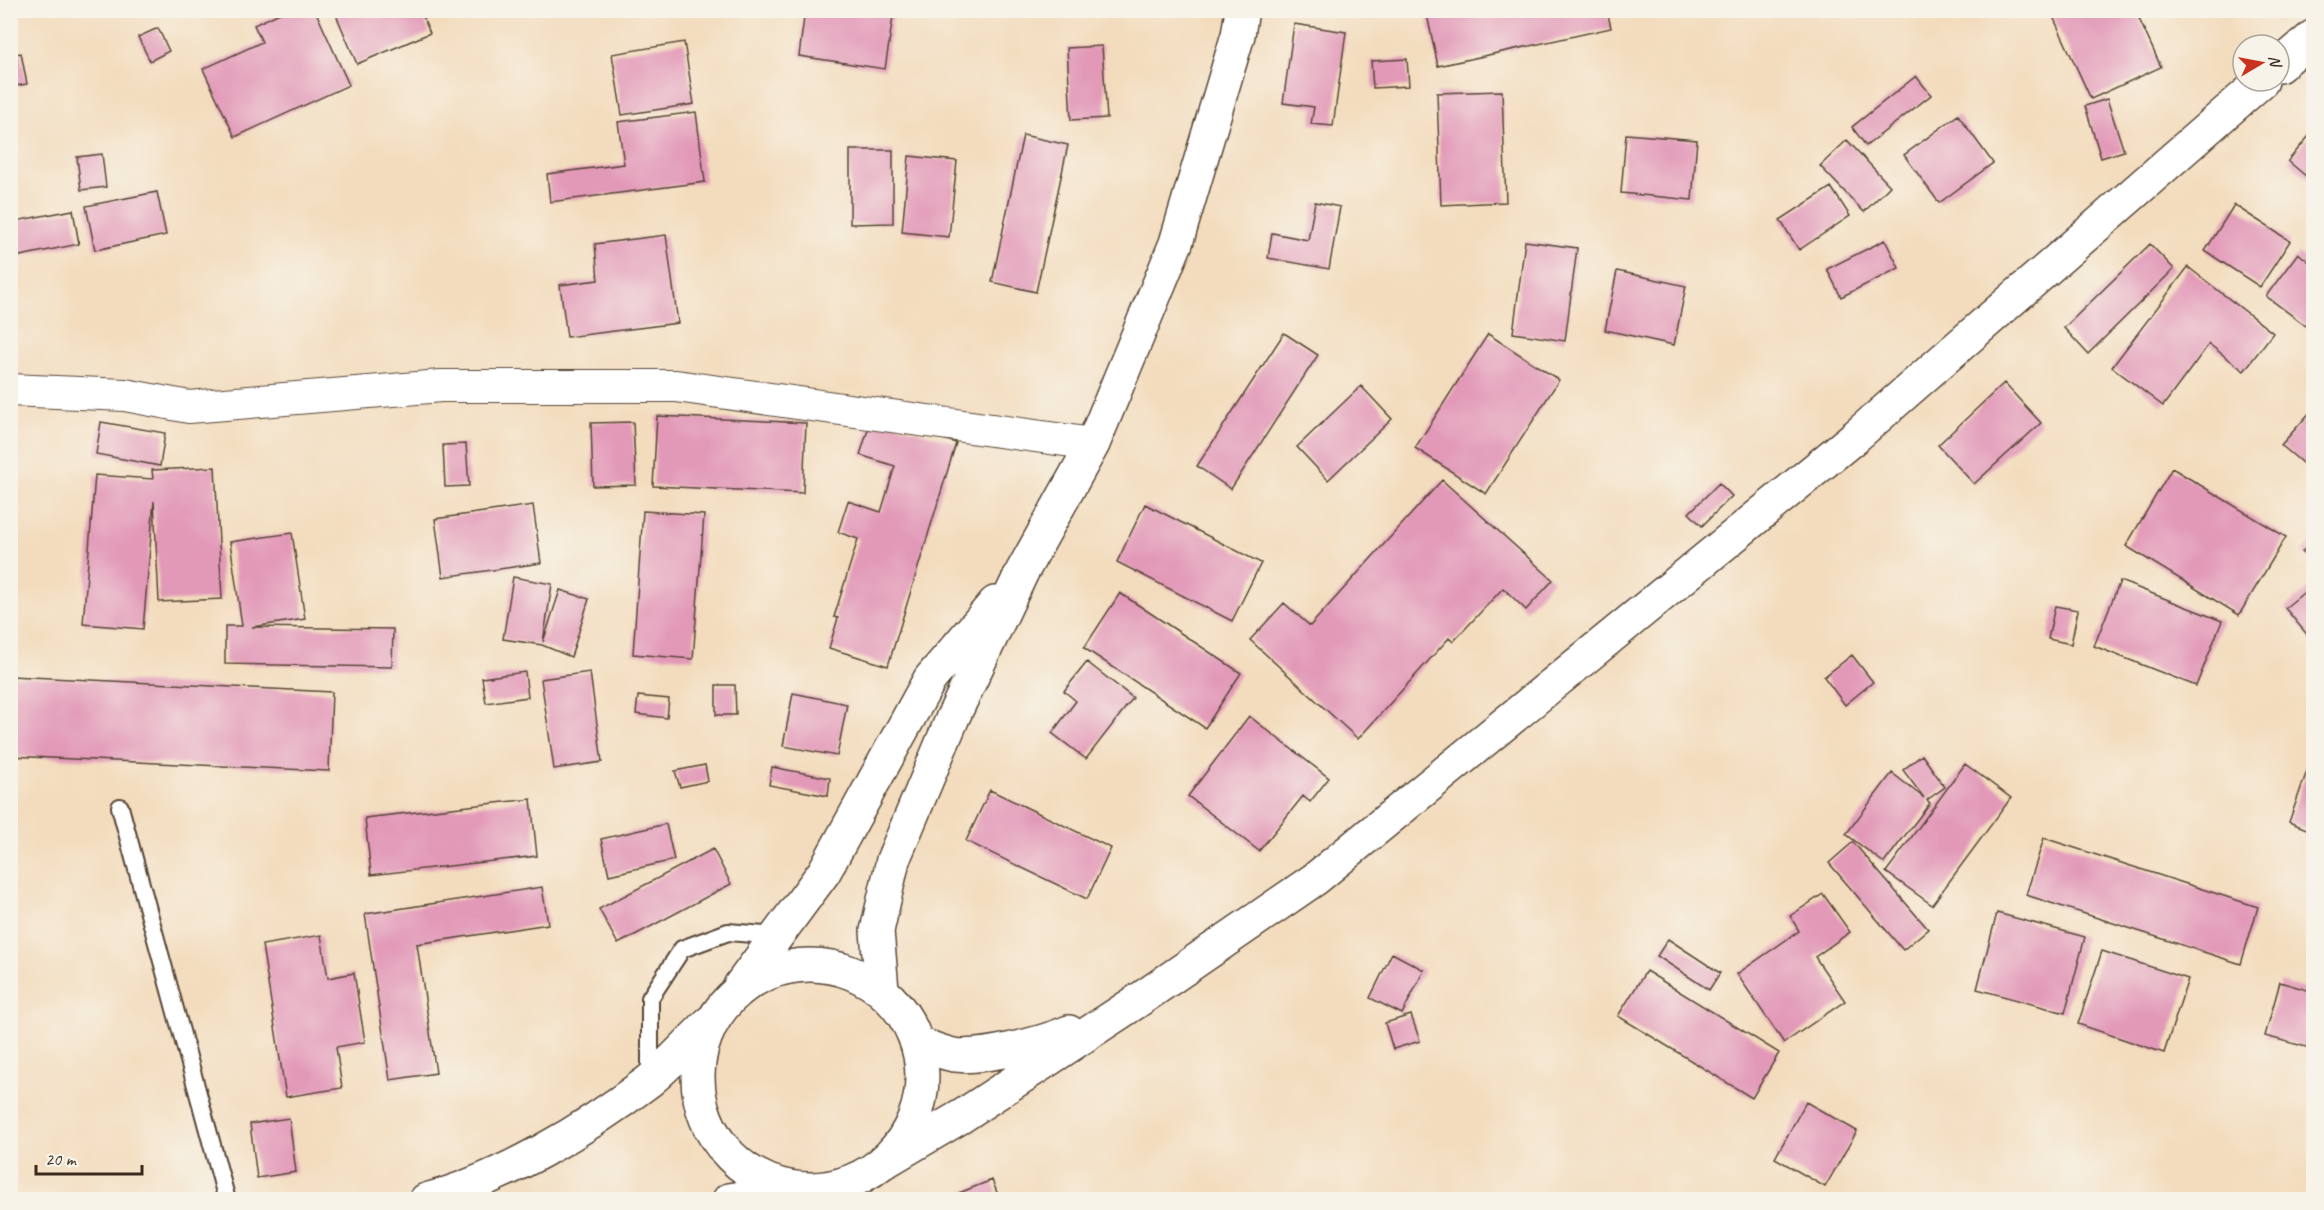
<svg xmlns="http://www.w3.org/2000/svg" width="2324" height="1210" font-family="Caveat,sans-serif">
  <rect width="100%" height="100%" fill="#f7f3e8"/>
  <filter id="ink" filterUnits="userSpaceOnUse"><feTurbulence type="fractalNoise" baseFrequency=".0167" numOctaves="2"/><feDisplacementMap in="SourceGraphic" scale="12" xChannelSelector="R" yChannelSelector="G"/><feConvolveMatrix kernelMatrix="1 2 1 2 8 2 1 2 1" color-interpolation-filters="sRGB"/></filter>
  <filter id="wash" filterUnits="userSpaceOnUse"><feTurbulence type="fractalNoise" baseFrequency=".008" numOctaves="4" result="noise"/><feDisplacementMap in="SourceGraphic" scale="24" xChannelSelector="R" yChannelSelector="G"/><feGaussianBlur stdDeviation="1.35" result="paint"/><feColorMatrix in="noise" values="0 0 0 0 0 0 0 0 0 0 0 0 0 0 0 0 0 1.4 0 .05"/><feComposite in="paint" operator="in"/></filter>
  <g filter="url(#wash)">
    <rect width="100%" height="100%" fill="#f3dcbd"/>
    <g id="blocks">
      <path fill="#e299b8" d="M 286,10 L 315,10 L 349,85 L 235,137 L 203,69 L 262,42 L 254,25 Z
        M 334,10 L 420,10 L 430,33 L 357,64 Z
        M 805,10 L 894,10 L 885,69 L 799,56 Z
        M 1426,10 L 1607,10 L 1611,28 L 1438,66 Z
        M 2050,10 L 2135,10 L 2161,67 L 2091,99 Z
        M 1294,24 L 1346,32 L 1333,126 L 1311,124 L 1314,107 L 1283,103 Z
        M 158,28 L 169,51 L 150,61 L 138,37 Z
        M 684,42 L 694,104 L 622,115 L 612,54 Z
        M 1102,46 L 1107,118 L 1071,120 L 1067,48 Z
        M 21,53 L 27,84 L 10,87 L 10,55 Z
        M 1407,59 L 1409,86 L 1373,88 L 1371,61 Z
        M 1916,76 L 1931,95 L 1866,146 L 1852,127 Z
        M 1502,91 L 1506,202 L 1441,205 L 1437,93 Z
        M 2107,99 L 2124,151 L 2101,158 L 2085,106 Z
        M 696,112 L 705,182 L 550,202 L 547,174 L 624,164 L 618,122 Z
        M 1958,115 L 1993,163 L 1939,203 L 1904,155 Z
        M 2314,130 L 2314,183 L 2288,161 Z
        M 1626,134 L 1697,140 L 1692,200 L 1621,193 Z
        M 1023,135 L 1068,145 L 1036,292 L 992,282 Z
        M 1847,140 L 1890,186 L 1864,212 L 1820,166 Z
        M 850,150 L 893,150 L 893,223 L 850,224 Z
        M 102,154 L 106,187 L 81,190 L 77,157 Z
        M 909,156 L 957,161 L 949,237 L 902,232 Z
        M 1831,187 L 1850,216 L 1799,250 L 1780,220 Z
        M 157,192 L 166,235 L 95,250 L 86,206 Z
        M 1315,202 L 1340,207 L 1329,269 L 1268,258 L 1272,233 L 1308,240 Z
        M 2234,205 L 2290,241 L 2260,287 L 2205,251 Z
        M 73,210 L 79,244 L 10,258 L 10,222 Z
        M 666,235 L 678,323 L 567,337 L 560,285 L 598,280 L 595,244 Z
        M 1885,240 L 1899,268 L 1841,297 L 1827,269 Z
        M 1525,241 L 1577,248 L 1565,341 L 1513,333 Z
        M 2150,244 L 2174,269 L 2088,354 L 2064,328 Z
        M 2298,253 L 2314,266 L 2314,332 L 2266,296 Z
        M 2188,267 L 2273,333 L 2244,371 L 2209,344 L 2163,406 L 2112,367 Z
        M 1617,271 L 1686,286 L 1674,345 L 1605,330 Z
        M 1284,333 L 1318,355 L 1231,489 L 1197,466 Z
        M 1488,334 L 1559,380 L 1486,494 L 1415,448 Z
        M 2004,383 L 2041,423 L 1974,484 L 1938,445 Z
        M 1361,386 L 1392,419 L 1328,480 L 1297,447 Z
        M 2314,408 L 2314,473 L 2281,445 Z
        M 657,416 L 806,423 L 803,493 L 653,486 Z
        M 872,417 L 956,443 L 888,666 L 829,648 L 838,618 L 834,617 L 858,539 L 838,532 L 848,501 L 881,512 L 895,466 L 860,455 Z
        M 101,422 L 165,433 L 160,466 L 96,454 Z
        M 633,422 L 636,485 L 593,486 L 591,423 Z
        M 466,444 L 469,486 L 445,487 L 443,445 Z
        M 215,467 L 222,599 L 159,602 L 154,501 L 143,629 L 83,624 L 95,475 L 153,479 L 152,470 Z
        M 2172,468 L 2286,537 L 2239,615 L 2126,546 Z
        M 1442,480 L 1553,580 L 1526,610 L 1503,588 L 1453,642 L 1449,638 L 1358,739 L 1250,640 L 1284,603 L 1310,626 Z
        M 1719,483 L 1732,496 L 1702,526 L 1689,513 Z
        M 1145,504 L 1261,563 L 1232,621 L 1117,562 Z
        M 533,505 L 541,563 L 443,577 L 435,519 Z
        M 643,511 L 704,515 L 693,659 L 633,654 Z
        M 292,533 L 305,619 L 252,627 L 393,629 L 392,667 L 225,664 L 225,626 L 242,626 L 230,542 Z
        M 2314,539 L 2314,563 L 2302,552 Z
        M 513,577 L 552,584 L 543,642 L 560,590 L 589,599 L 571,657 L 542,645 L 503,639 Z
        M 2120,581 L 2222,621 L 2196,686 L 2094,646 Z
        M 2314,584 L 2314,643 L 2285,608 Z
        M 1120,593 L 1241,673 L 1205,728 L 1084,648 Z
        M 2055,606 L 2078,610 L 2071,644 L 2048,639 Z
        M 1852,655 L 1873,682 L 1845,705 L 1824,677 Z
        M 1087,662 L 1133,698 L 1086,759 L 1052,733 L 1076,701 L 1064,691 Z
        M 525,672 L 528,697 L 486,703 L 482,678 Z
        M 590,672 L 602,762 L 554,769 L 541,679 Z
        M 10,676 L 332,692 L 329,771 L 10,756 Z
        M 716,685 L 735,685 L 736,715 L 716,715 Z
        M 793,693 L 847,704 L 837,756 L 783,746 Z
        M 638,696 L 669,699 L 667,718 L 636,714 Z
        M 1249,716 L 1329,778 L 1310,802 L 1303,796 L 1259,851 L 1188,796 Z
        M 2313,754 L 2314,754 L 2314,832 L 2289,822 Z
        M 1922,755 L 1945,787 L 1927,800 L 1930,803 L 1884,863 L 1846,834 L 1892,773 L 1924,798 L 1903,770 Z
        M 1965,764 L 2011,798 L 1932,905 L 1886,872 Z
        M 705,765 L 708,781 L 680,787 L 675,771 Z
        M 772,767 L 830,778 L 828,796 L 769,785 Z
        M 990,790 L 1111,848 L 1087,899 L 966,841 Z
        M 531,799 L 537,856 L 371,875 L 365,818 Z
        M 666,824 L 674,860 L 609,875 L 601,839 Z
        M 2044,838 L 2258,907 L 2241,964 L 2026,895 Z
        M 1853,842 L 1928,929 L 1903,950 L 1829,863 Z
        M 713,849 L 731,884 L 618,944 L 599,909 Z
        M 542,887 L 548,924 L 417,944 L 436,1073 L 390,1080 L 365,914 Z
        M 1823,894 L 1850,932 L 1815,957 L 1845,1001 L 1784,1043 L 1737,974 L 1799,931 L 1790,916 Z
        M 1997,913 L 2085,937 L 2065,1013 L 1977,989 Z
        M 321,935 L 328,978 L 354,973 L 365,1042 L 336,1047 L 342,1088 L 286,1097 L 262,945 Z
        M 1668,939 L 1720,973 L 1709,990 L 1657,956 Z
        M 2102,951 L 2188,979 L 2164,1053 L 2078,1024 Z
        M 1392,953 L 1424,970 L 1402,1014 L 1370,998 Z
        M 1646,971 L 1779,1053 L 1752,1098 L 1618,1016 Z
        M 2280,982 L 2314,992 L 2314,1049 L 2265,1036 Z
        M 1411,1015 L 1420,1041 L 1393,1049 L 1385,1023 Z
        M 1806,1102 L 1857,1131 L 1825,1187 L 1775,1158 Z
        M 289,1118 L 296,1172 L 257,1178 L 250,1124 Z
        M 992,1180 L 1000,1200 L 962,1200 L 959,1193 Z"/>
    </g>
  </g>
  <g filter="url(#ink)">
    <use href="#blocks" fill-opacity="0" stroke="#574536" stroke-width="1.5"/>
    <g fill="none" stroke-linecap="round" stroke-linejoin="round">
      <g stroke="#574536" stroke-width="20">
        <path id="service" d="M 120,807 L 227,1200
          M 650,1080 L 650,998 L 682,949 L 728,932 L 777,936"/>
      </g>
      <g stroke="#574536" stroke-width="34">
        <path id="minor" d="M 10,390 L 125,395 L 189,407 L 441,386 L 676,386 L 1093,444"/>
      </g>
      <g stroke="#574536" stroke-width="36">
        <path id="tertiary" d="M 2279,66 L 2314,36
          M 917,1043 C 929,1047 942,1053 954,1055 C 982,1059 1043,1043 1069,1032
          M 886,1161 L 962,1116 L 1136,1002 L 1315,879 L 1856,436 L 2262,81"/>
      </g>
      <g stroke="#574536" stroke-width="36">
        <path id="secondary" d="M698 1077a112 112 0 1 1 224 0a112 112 0 1 1-224 0Z
          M 740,986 L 824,872 L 930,679 L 995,603
          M 882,990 L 877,931 L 893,860 L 953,717 L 1022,572 L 1093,444 L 1176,243 L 1238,35 L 1242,10
          M 426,1200 C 503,1179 586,1129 649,1081 C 670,1064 689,1042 709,1023
          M 729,1200 L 792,1190"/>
      </g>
      <use href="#service" stroke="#fff" stroke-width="16"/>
      <use href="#minor" stroke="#fff" stroke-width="32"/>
      <use href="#tertiary" stroke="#fff" stroke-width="33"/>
      <use href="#secondary" stroke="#fff" stroke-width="33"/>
    </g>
  </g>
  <rect width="2324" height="1210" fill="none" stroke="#f7f3e8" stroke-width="36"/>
  <g transform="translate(2261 63) rotate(80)"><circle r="28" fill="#f7f3e8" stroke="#aca397" stroke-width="1.5"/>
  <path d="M0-4.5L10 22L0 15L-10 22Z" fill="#c8321e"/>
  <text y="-9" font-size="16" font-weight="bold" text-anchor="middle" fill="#3b2a1e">N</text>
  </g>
  <path d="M36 1165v9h106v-9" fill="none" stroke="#3b2a1e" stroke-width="3"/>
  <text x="45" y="1165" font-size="18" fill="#3b2a1e" stroke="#f7f3e8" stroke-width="4.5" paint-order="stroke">20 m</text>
</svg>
